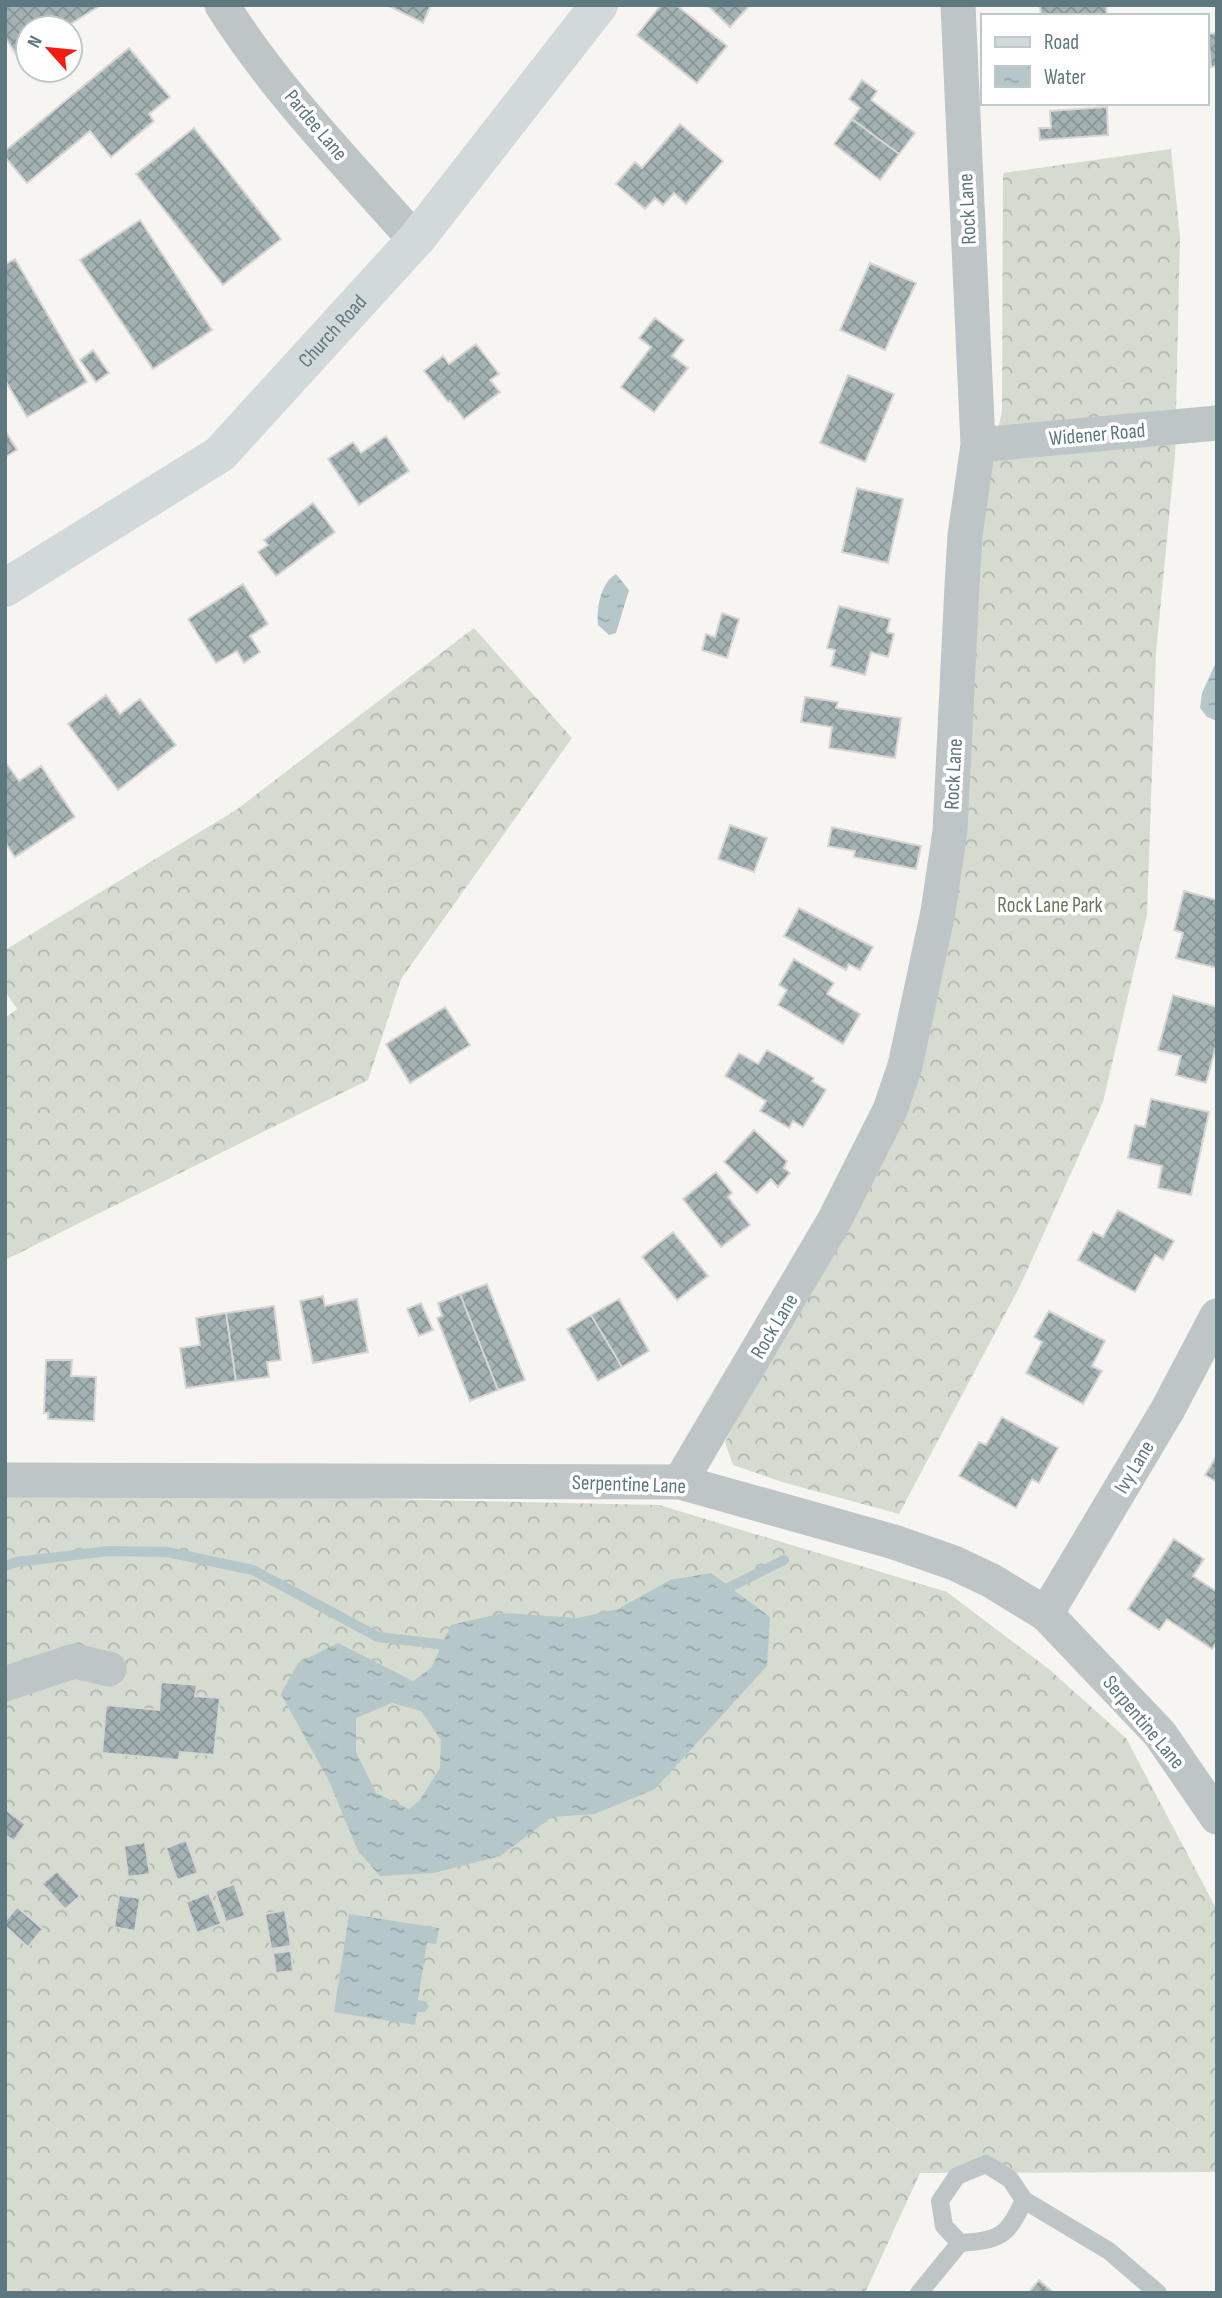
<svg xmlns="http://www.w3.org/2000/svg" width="1222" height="2298" font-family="'Sofia Sans Condensed',sans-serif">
  <defs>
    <pattern id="forest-crowns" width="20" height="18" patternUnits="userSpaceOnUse" patternTransform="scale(1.75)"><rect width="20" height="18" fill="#d6dbd0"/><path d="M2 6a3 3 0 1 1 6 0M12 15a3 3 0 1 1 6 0" fill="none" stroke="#b1b6ae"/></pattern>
    <pattern id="water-ripples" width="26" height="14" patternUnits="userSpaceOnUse" patternTransform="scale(1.75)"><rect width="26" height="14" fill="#b5c7c9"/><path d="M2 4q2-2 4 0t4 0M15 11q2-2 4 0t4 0" fill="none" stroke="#96a6a8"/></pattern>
    <pattern id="building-cross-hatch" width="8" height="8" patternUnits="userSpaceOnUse" patternTransform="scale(1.75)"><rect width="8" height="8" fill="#a4b2b4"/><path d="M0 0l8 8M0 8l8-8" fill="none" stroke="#899698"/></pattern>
  </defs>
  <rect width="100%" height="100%" fill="#f6f5f1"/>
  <path fill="url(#forest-crowns)" d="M 1171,149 L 1180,237 L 1175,455 L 1156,653 L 1147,915 L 1103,1102 L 1021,1284 L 899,1514 L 782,1482 L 733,1465 L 725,1442 L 766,1365 L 896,1134 L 988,478 L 1002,411 L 1003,173 Z
    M 474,628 L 572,738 L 401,979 L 368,1080 L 5,1260 L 5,1018 L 17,1009 L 5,991 L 5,950 L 236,810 Z
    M 5,1491 L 659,1505 L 947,1592 L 1050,1670 L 1126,1738 L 1217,1910 L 1217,2172 L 920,2173 L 865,2293 L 5,2293 Z"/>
  <path fill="url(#water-ripples)" fill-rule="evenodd" d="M 616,574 L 629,590 L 616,633 L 609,635 L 598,625 C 596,609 601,582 616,574 Z
    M 1217,660 L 1217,721 L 1207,717 L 1200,708 L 1202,693 Z
    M 711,1573 L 770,1617 L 767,1666 L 655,1789 L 595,1814 L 552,1817 L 500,1856 L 434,1873 L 380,1876 L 358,1851 L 329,1781 L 281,1694 L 298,1663 L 338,1643 L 413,1681 L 431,1668 L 451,1625 L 503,1613 L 578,1618 L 618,1609 L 670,1580 ZM 392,1703 L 421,1711 L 441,1740 L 440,1768 L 419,1801 L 409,1809 L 376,1793 L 356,1752 L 356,1718 Z
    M 349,1914 L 439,1928 L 436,1944 L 427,1943 L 418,2000 L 425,2001 L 429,2006 L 425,2012 L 417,2012 L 415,2025 L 334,2012 Z"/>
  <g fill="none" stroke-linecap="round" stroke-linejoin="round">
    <path stroke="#b5c7c9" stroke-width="10" d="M 5,1566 L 16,1562 L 109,1551 L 167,1552 L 253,1570 L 378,1637 L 456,1646
      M 718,1593 L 784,1560"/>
  </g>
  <path fill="url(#building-cross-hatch)" stroke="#d7d6d4" stroke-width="2" d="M 5,5 L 101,5 L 64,28 L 28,28 L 28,50 L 18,57 L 5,37 Z
    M 387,5 L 431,5 L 423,23 Z
    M 661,5 L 676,5 L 727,46 L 697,83 L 637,35 Z
    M 707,5 L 750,5 L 730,27 Z
    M 1040,5 L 1106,5 L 1107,16 L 1041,16 Z
    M 1217,33 L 1217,66 L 1211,67 L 1208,34 Z
    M 129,48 L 170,97 L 149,114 L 154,121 L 111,157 L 90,131 L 27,183 L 5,157 L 5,151 Z
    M 862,80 L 877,91 L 871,100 L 915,133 L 899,154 L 852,119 L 860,108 L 849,99 Z
    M 1107,107 L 1108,135 L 1040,140 L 1039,128 L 1051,128 L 1050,111 Z
    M 852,119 L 899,154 L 880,180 L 834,144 Z
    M 680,124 L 723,161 L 686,204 L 674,193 L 663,205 L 655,198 L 645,209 L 616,184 L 635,162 L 642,168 Z
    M 194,128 L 281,239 L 223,285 L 136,174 Z
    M 140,220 L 212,330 L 153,369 L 80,260 Z
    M 15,259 L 87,382 L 27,417 L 5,380 L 5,264 Z
    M 870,263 L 916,283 L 885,350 L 840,330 Z
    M 655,318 L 684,340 L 672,356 L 688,368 L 654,412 L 621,387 L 651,347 L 639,338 Z
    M 476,344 L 499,374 L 490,380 L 500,392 L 464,419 L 450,401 L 448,402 L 424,371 L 443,356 L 449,364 Z
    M 93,350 L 109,373 L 96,382 L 80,360 Z
    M 848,375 L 894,394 L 865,462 L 820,443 Z
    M 5,430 L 17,450 L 5,457 Z
    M 386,436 L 409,471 L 359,505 L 328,459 L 353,442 L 361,453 Z
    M 857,488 L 903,499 L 888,563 L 842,552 Z
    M 313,503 L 335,532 L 276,576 L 258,552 L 268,545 L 264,540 Z
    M 243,584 L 268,624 L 250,636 L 260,652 L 244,663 L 237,651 L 216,663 L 188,619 Z
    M 839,606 L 890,619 L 887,632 L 894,634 L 888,657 L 871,652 L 865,675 L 831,666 L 835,650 L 827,648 Z
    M 722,613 L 739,619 L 727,658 L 702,650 L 706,634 L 715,637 Z
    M 106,695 L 120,714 L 140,699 L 176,745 L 118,790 L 68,724 Z
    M 805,697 L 838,702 L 836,708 L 901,718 L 895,758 L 829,748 L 832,727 L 801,722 Z
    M 6,763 L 19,781 L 41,766 L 75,817 L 15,857 L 5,842 Z
    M 730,825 L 767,838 L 754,872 L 718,859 Z
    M 832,827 L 921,846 L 916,869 L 854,857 L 855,851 L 828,846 Z
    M 1184,891 L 1217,900 L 1217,968 L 1176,958 L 1183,933 L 1174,930 Z
    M 799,908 L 873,947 L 860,970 L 849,964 L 846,970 L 784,936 Z
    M 794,959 L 834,983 L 827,994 L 860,1014 L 843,1044 L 778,1005 L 787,990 L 779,985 Z
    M 1173,995 L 1217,1007 L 1217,1042 L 1206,1083 L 1176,1075 L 1181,1056 L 1158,1050 Z
    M 445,1007 L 470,1045 L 410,1083 L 386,1044 Z
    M 767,1050 L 814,1078 L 812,1081 L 826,1090 L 803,1127 L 793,1121 L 789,1128 L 760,1111 L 766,1101 L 725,1076 L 739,1053 L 758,1064 Z
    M 1151,1099 L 1209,1112 L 1191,1195 L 1158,1188 L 1162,1166 L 1128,1158 L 1135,1125 L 1145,1127 Z
    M 754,1130 L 787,1161 L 784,1168 L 790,1173 L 778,1187 L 771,1179 L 757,1193 L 724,1162 Z
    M 716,1172 L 732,1193 L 728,1197 L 750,1225 L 721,1247 L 683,1199 Z
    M 1118,1210 L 1174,1241 L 1163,1260 L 1155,1255 L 1135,1292 L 1078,1260 L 1093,1232 L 1103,1237 Z
    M 673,1232 L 708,1276 L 677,1300 L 642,1257 Z
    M 487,1284 L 525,1380 L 498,1390 L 460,1294 Z
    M 460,1294 L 498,1390 L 470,1401 L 437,1318 L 442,1316 L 438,1303 Z
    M 323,1296 L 325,1306 L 357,1299 L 368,1352 L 313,1363 L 300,1301 Z
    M 619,1299 L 649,1351 L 622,1367 L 591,1315 Z
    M 421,1303 L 433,1330 L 419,1336 L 407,1309 Z
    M 274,1306 L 281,1360 L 267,1362 L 269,1377 L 236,1381 L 226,1313 Z
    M 1049,1311 L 1105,1341 L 1092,1366 L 1102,1371 L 1083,1404 L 1026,1373 L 1042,1342 L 1034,1337 Z
    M 226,1313 L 236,1381 L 186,1388 L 180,1348 L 200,1345 L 196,1318 Z
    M 591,1315 L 622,1367 L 598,1381 L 567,1329 Z
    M 46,1360 L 72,1360 L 71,1376 L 96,1377 L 94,1421 L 48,1419 L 48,1413 L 44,1413 Z
    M 1002,1417 L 1058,1448 L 1039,1483 L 1032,1479 L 1016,1508 L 959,1476 L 979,1442 L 986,1445 Z
    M 1217,1455 L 1217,1482 L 1205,1475 Z
    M 1174,1539 L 1204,1559 L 1193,1576 L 1217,1592 L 1217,1642 L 1212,1649 L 1167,1619 L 1159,1630 L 1128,1609 Z
    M 161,1682 L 197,1685 L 195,1696 L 220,1698 L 214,1755 L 180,1752 L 179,1760 L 102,1753 L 106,1705 L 159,1710 Z
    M 5,1809 L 25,1824 L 14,1841 L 5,1835 Z
    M 186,1840 L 198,1873 L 177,1880 L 166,1848 Z
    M 145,1842 L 150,1874 L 128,1877 L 124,1846 Z
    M 57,1871 L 80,1896 L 65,1909 L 42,1884 Z
    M 234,1884 L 245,1916 L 226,1922 L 215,1891 Z
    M 209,1893 L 221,1924 L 197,1933 L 186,1902 Z
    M 119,1895 L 140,1898 L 135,1931 L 114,1927 Z
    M 17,1907 L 43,1929 L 28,1947 L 5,1926 L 5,1921 Z
    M 285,1910 L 291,1946 L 271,1949 L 265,1914 Z
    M 291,1951 L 293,1971 L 276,1973 L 273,1953 Z
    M 1039,2280 L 1054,2293 L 1028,2293 Z"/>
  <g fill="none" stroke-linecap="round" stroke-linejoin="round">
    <path stroke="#bec5c7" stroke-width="18" d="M 1024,2200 L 1109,2251 L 1158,2293
      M 919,2293 L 960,2243 C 1000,2240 1007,2237 1024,2200 L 1010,2179 L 986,2164 L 957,2176 L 940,2201 L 944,2226 L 960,2243"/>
    <path stroke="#bec5c7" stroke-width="35" d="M 222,5 C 276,91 349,165 415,240
      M 978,445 L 1217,423
      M 5,1480 L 680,1482 L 894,1542 L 954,1563 L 992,1581 L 1046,1614 L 1160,1734 L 1217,1817
      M 680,1482 L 834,1221 L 890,1110 L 905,1066 L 938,912 L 950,831 L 962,586 L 965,535 L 978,445 L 958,5
      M 1046,1614 L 1168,1409 L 1217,1316
      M 5,1684 L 74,1661 L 109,1669"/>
    <path stroke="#d2d9db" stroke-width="38" id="s1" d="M 5,588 L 220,454 L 418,237 L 599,5"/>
  </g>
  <g text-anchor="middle" stroke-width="7" stroke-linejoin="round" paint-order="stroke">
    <g font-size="21" fill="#5e787f" stroke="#fff">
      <text transform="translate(316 125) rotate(50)" y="7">Pardee Lane</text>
      <text transform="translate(967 209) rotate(-93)" y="7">Rock Lane</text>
      <text dy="7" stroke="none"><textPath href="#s1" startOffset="420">Church Road</textPath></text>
      <text transform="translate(1097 434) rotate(-5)" y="7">Widener Road</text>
      <text transform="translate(953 774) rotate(-87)" y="7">Rock Lane</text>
      <text transform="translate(774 1326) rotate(-59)" y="7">Rock Lane</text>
      <text transform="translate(1134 1467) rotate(-59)" y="7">Ivy Lane</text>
      <text transform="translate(629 1484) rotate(2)" y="7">Serpentine Lane</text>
      <text transform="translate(1144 1722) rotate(50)" y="7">Serpentine Lane</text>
    </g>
    <g font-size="21" fill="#67775d" stroke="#fff">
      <text x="1050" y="912">Rock Lane Park</text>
    </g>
  </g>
  <rect width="1222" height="2298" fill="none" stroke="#5e787f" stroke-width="14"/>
  <rect x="981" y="14" width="228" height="91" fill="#ffffff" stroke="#bfc9cc" stroke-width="2"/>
  <rect x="995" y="37" width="35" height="10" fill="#d2d9db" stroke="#bfc9cc" stroke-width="2"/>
  <text x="1044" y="49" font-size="21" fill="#5e787f">Road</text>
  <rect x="995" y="66" width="35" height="21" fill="url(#water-ripples)" stroke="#bfc9cc" stroke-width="2"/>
  <text x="1044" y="84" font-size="21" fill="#5e787f">Water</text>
  <g transform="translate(49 49) rotate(297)"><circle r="33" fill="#ffffff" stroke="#bfc9cc" stroke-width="2"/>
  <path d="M0-5L12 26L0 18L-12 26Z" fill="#f31c14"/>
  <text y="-10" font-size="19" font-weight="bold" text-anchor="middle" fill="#5e787f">N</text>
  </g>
</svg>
